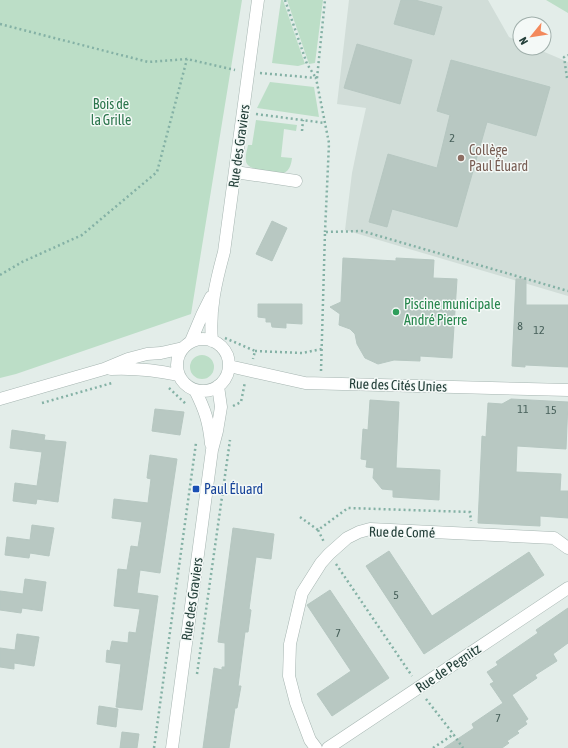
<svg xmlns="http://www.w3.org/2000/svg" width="568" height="748" font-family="'Asap Condensed',sans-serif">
  <rect width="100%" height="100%" fill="#e3ede9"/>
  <path fill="#d1ddd8" d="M 349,0 L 488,0 L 509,37 L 520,42 L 520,48 L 535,48 L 568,62 L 568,296 L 345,230 L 352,173 L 359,139 L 366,108 L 337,104 Z"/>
  <path fill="#bcdec7" d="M 0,0 L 242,0 L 191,314 L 16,374 L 0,378 Z
    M 281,0 L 283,0 L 305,64 L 298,66 L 272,63 Z
    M 287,0 L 323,0 L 315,63 L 309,64 Z
    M 546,0 L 568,0 L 568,13 Z
    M 270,82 L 314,87 L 319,117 L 257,108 Z
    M 256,120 L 297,125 L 296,131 L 284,129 L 281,157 L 292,158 C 291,166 289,172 281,174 C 272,172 247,171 246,161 C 245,156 247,150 248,145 L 252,145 Z
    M190 367a12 12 0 1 1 24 0a12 12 0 1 1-24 0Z"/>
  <path fill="#b8c8c2" stroke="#b6c7c1" d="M 401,0 L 415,0 L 442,7 L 434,35 L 394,24 Z
    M 357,44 L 412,60 L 400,104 L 344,88 Z
    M 451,60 L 550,87 L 536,136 L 487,122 L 457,227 L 392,209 L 387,227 L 369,222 L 388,154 L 437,168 L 450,115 L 437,111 Z
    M 272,221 L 287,228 L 272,261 L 256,254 Z
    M 343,258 L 396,261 L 396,258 L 434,260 L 433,278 L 457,279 L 452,358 L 420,356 L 420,361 L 394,360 L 378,364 L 365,358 L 357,344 L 355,334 L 350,329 L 339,325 L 340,314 L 330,307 L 341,302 Z
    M 516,279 L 526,279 L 526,305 L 568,305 L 568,367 L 525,365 L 525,367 L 512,366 Z
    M 258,304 L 302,304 L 302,324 L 286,323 L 286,328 L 272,327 L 271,322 L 266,322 L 266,318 L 258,317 Z
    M 511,399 L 568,402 L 566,449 L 517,446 L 516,472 L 561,474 L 560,491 L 568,491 L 568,518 L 540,516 L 540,526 L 478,523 L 482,436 L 486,437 L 488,403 L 502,404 Z
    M 370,400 L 399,402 L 396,468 L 440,470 L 439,500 L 393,497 L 393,490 L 382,489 L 373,478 L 374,468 L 366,467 L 367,460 L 361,459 L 363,429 L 368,430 Z
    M 155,409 L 184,412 L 180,435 L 152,431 Z
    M 12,430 L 45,435 L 44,440 L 66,442 L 58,502 L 37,499 L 36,504 L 13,501 L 15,483 L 37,486 L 42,452 L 10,448 Z
    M 150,455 L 177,459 L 160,573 L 140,570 L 137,593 L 158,596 L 142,710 L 116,707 L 121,664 L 106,662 L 107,650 L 110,651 L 112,641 L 128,643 L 129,632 L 136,633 L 140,609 L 114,606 L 118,569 L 127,570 L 131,546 L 138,547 L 142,522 L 112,518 L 114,499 L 148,503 L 151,479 L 147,478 Z
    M 32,525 L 54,528 L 49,556 L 30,553 L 29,558 L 5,555 L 7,537 L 30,540 Z
    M 233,528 L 274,534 L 271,559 L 256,557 L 249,609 L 251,610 L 248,632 L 245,632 L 238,686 L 241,686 L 237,708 L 235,708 L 229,748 L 203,748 L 214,668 L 222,670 L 222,667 L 225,667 L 225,643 L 218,642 Z
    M 389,551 L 432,616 L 529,552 L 544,575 L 424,654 L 366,566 Z
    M 25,579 L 46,582 L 42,611 L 22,608 L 21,613 L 0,610 L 0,591 L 23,594 Z
    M 330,590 L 389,678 L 332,716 L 317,694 L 351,671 L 307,605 Z
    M 568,608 L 568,643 L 553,654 L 557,661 L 535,675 L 537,678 L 512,695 L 528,719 L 525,721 L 527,724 L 517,731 L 519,733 L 507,741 L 509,743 L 502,748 L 444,748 L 474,728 L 472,724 L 503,703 L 490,684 L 494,682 L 487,672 L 498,665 L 496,662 L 538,633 L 536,630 Z
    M 17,634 L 39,637 L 34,666 L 14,663 L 14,669 L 0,667 L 0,648 L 15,650 Z
    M 99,706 L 118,709 L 116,727 L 97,724 Z
    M 122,732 L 139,734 L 137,748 L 120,748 Z"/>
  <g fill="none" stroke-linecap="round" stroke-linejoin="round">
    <g stroke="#a6b5b1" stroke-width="13">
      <path id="minor" d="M 235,172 L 296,181
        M177 365a26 26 0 1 1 52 0a26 26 0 1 1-52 0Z
        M 191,341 L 202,315 L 211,297
        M 212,341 C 209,310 216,281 224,252 L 258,0
        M 229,366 L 305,383 L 568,390
        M 111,369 C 135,368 155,370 178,375
        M 195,390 C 205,410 209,422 211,444
        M 0,399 L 104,369 L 128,359 L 147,354 L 161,353 L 183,348
        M 172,748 L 212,450 L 217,431 L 221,407 L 218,386
        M 316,748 L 310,740 L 296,703 L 289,676 L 290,644 L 302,593 L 321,563 L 329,554 L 347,538 L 359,532 L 370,529 L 554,538 L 568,548
        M 328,748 L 568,588"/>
    </g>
    <path stroke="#84b1a5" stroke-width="2.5" stroke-dasharray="2 3" stroke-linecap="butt" d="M 285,0 L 307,64 L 316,78
      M 0,24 L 148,62 L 187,59 L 235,70
      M 260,73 L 316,78 L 329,143 L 325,232
      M 317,78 L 325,0
      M 567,78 L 564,57 L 568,55
      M 256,114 L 325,123
      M 302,131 L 303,120
      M 0,275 L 22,262 L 82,235 L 157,172 L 187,59
      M 225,338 L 255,351 L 253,359
      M 255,351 L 302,353 L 322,349
      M 321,371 L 325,232 L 362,231 L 568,291
      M 169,388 L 187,405
      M 42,403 L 112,383
      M 233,406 L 241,402 L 245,382
      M 300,517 L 318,530 L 348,508 L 470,512 L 471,521
      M 318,530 L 324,542
      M 336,564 L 412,676
      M 197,674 L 230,440
      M 426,699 L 451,731 L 463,748
      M 154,748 L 196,443
      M 433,748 L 454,734"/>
    <use href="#minor" stroke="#fff" stroke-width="12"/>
  </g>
  <circle fill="#8d6e63" stroke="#f4f9f7" stroke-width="1.5" cx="461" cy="158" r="4"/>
  <circle fill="#2e9e5b" stroke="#f4f9f7" stroke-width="1.5" cx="396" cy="312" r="4"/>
  <rect fill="#1a4fb4" stroke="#f4f9f7" stroke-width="1.5" x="192" y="485" width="8" height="8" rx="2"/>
  <g text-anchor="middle" stroke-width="3" stroke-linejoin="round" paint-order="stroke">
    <g font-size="12" fill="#48615b">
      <text x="452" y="142">2</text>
      <text x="520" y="330">8</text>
      <text x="539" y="334">12</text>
      <text x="523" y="413">11</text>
      <text x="551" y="414">15</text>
      <text x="396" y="599">5</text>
      <text x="338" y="637">7</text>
      <text x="498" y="722">7</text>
    </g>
    <g font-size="14" fill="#2c764d" stroke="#f4f9f7">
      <text x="111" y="109">Bois de<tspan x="111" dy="16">la Grille</tspan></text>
    </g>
    <g font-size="14" fill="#233f39" stroke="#f4f9f7">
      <text transform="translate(239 146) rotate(-82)" y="5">Rue des Graviers</text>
      <text transform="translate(398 385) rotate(2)" y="5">Rue des Cités Unies</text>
      <text transform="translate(402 532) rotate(1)" y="5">Rue de Comé</text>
      <text transform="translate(192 599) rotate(-82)" y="5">Rue des Graviers</text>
      <text transform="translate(448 668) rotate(-34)" y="5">Rue de Pegnitz</text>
    </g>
    <g font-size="14" fill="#785e54" stroke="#f4f9f7" text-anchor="start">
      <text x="469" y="155">Collège<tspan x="469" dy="16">Paul Éluard</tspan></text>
    </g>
    <g font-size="14" fill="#27864d" stroke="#f4f9f7" text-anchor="start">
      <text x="404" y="309">Piscine municipale<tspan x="404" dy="16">André Pierre</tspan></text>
    </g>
    <g font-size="14" fill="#164399" stroke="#f4f9f7" text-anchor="start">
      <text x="204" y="494">Paul Éluard</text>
    </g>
  </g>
  <g transform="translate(532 36) rotate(240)"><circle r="19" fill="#f4f9f7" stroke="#a0afab"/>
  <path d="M0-3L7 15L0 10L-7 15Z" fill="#f3895c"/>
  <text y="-6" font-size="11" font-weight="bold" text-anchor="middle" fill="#233f39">N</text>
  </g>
</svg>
